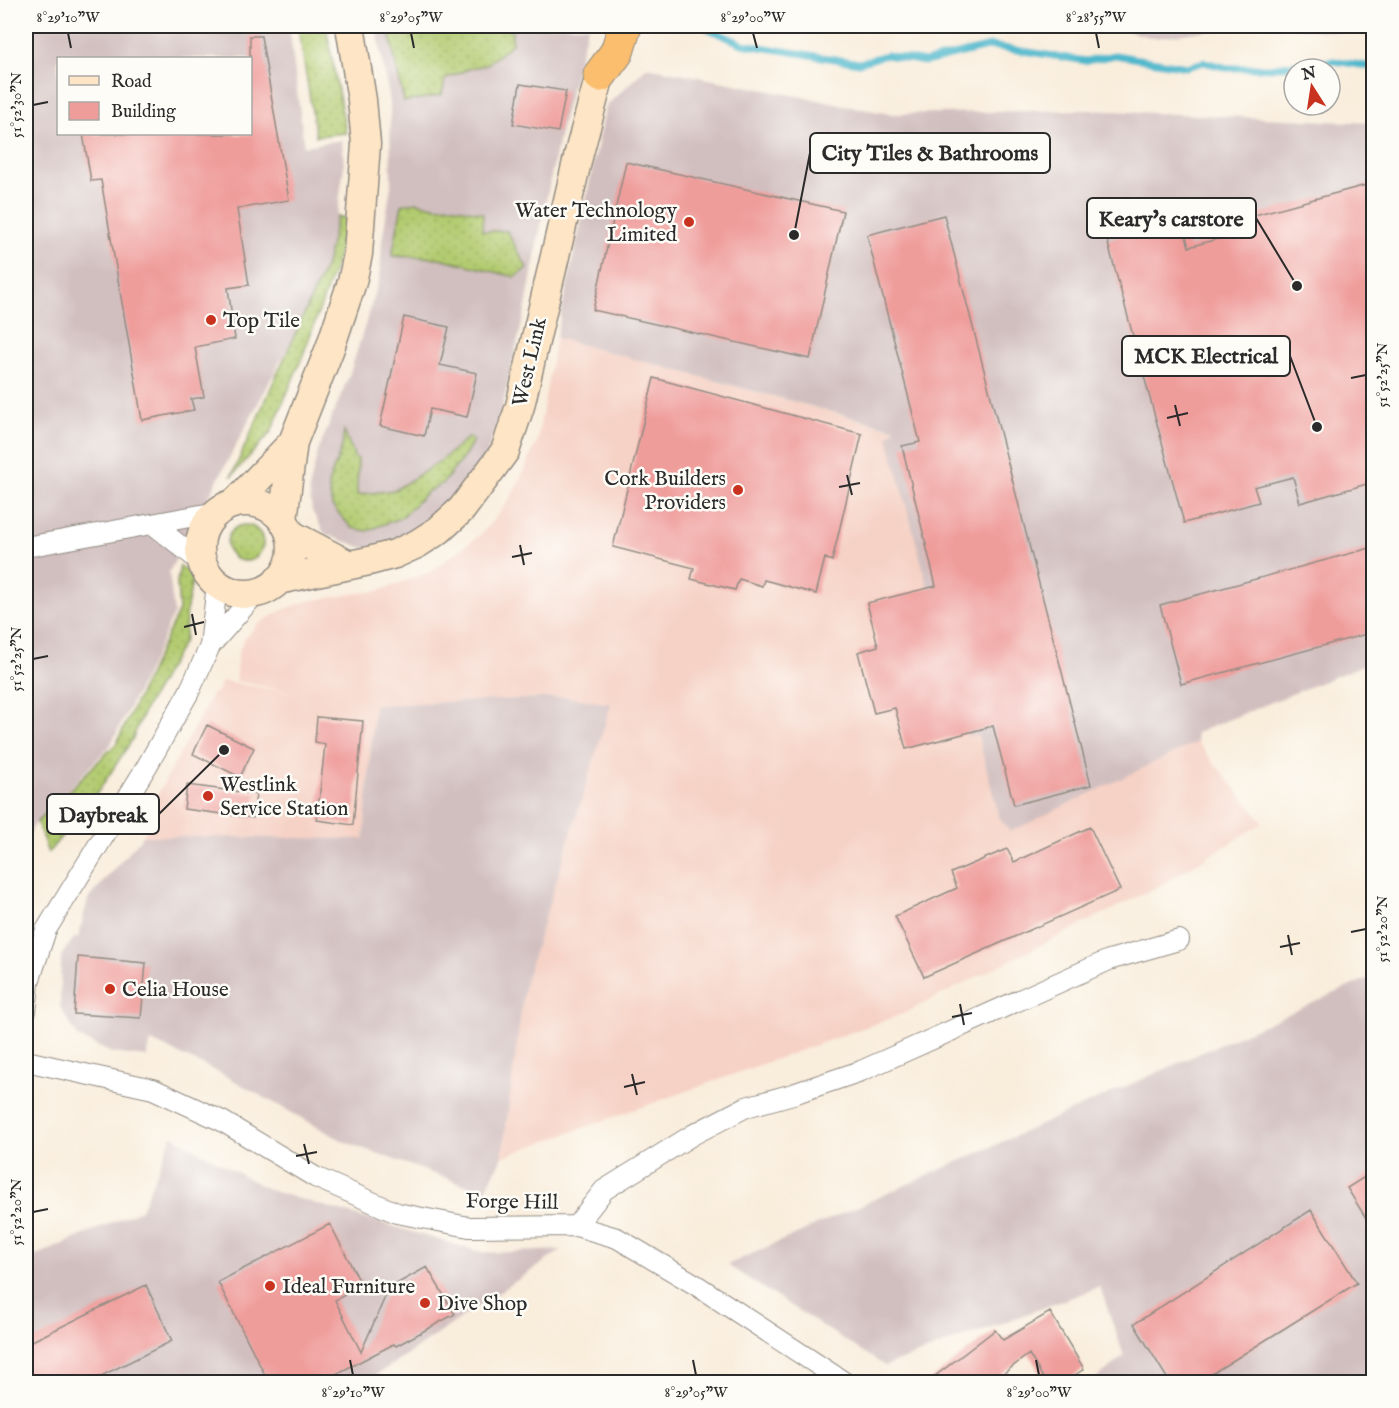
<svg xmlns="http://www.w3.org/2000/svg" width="1399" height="1408" font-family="'IM FELL English',serif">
  <defs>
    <pattern id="grass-dots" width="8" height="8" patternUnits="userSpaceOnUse" patternTransform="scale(1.5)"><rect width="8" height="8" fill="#b2cb70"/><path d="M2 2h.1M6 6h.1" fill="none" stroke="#99ae61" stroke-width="1.8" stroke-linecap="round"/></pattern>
  </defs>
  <rect width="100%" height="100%" fill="#fdfcf7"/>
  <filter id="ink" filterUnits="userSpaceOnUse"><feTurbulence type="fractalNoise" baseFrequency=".0167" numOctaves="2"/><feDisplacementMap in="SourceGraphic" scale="12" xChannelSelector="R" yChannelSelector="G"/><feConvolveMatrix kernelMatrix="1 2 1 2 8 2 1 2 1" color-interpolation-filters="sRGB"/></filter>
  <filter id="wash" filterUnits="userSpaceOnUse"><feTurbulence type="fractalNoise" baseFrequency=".008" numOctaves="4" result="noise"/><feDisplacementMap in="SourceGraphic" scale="24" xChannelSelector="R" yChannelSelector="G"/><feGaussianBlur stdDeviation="1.35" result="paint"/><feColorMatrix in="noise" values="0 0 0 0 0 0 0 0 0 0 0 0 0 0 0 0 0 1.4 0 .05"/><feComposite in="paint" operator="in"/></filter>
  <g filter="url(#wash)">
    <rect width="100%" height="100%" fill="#f9eddc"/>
    <path fill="#f6d1c5" d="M 556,338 L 896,430 L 968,736 L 978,734 L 999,817 L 1010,831 L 1197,742 L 1263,823 L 1161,885 L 905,1013 L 502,1157 L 525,982 L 610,704 L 567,697 L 374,705 L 364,839 L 143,836 L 148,826 L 141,825 L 213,693 L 216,693 L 222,681 L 302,694 L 236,681 L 236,668 L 239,650 L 245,638 L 257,625 L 280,611 L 307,601 L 381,590 L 430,572 L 480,535 L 502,510 L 514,492 L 537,442 Z"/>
    <path fill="#d1bfbf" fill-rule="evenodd" d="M 26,26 L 289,26 L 304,146 L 342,140 L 344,166 L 337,217 L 325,267 L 298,328 L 169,572 L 174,613 L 155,656 L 110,746 L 34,825 L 26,842 ZM 58,58 L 250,58 L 250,134 L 58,134 Z
      M 376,26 L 588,26 L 562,123 L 537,244 L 527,302 L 500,416 L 483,466 L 459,494 L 434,517 L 406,537 L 366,549 L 325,534 L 312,511 L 309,489 L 318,451 L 350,373 L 380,277 L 382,241 L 391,186 L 390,102 Z
      M 1109,26 L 1241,26 L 1154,38 Z
      M 1270,26 L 1373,26 L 1373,36 L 1358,34 Z
      M 647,67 L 890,114 L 1091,110 L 1373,123 L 1373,661 L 1196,733 L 1197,742 L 1010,832 L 999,817 L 978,735 L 968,736 L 888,437 L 895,429 L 556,338 L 606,106 Z
      M 567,697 L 611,704 L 525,982 L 502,1157 L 485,1192 L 345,1142 L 220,1073 L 151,1041 L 147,1057 L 112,1053 L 78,1037 L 60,1007 L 61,956 L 74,938 L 78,938 L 88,899 L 143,836 L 364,839 L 374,705 Z
      M 1373,976 L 1373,1382 L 1092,1382 L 1124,1356 L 1100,1287 L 885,1366 L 727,1265 Z
      M 172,1136 L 269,1190 L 484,1253 L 562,1250 L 366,1382 L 26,1382 L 26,1260 L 141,1210 Z"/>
    <path fill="url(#grass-dots)" stroke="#6e7b4e" stroke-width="1.5" d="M 298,26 L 326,26 L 346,133 L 316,136 Z
      M 388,26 L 499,26 L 512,31 L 512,44 L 486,65 L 471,68 L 445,79 L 442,95 L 404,102 Z
      M 416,202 L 438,207 L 450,206 L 483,213 L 482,231 L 507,231 L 527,268 L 515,277 L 439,258 L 392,256 L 402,205 Z
      M 337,217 L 347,218 L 335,267 L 303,355 L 271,432 L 231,477 L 326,265 Z
      M 344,431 L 355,458 L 358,459 L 357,495 L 395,490 L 438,463 L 469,437 L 473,440 L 464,457 L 443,483 L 427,492 L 402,517 L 367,531 L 352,528 L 332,506 L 328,484 L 342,447 Z
      M227 543a18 18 0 1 1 36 0a18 18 0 1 1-36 0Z
      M 180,566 L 193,576 L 186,612 L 185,639 L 144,711 L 132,740 L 100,789 L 48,853 L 37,822 L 116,744 L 179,610 L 177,582 Z"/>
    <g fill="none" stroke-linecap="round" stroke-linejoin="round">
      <path stroke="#4fb8cc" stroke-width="7" d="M 703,26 L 742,44 L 859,63 L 886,55 L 925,62 L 991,46 L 1086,61 L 1115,55 L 1187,67 L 1204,62 L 1227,68 L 1270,68 L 1303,63 L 1334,61 L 1374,67"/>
    </g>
    <g id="blocks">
      <path fill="#ef9d9b" d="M 250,36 L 261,36 L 289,200 L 237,209 L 249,285 L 228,288 L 235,339 L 195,347 L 204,397 L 191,399 L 194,410 L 142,420 L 101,180 L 91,181 L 83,134 L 250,134 Z
        M 520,84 L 566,91 L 558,132 L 513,124 Z
        M 626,162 L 843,211 L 810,359 L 593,310 Z
        M 1370,184 L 1374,197 L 1374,482 L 1300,503 L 1293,477 L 1254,487 L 1259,502 L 1184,523 L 1107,240 L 1181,219 L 1189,247 L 1224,237 L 1221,224 Z
        M 944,215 L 1091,785 L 1014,805 L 993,726 L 906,749 L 895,708 L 874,713 L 858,652 L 878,646 L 867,603 L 936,586 L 902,446 L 920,442 L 867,235 Z
        M 404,317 L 449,327 L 440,365 L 477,373 L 467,417 L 430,409 L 424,436 L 380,426 Z
        M 654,378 L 862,434 L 832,561 L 825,558 L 816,594 L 764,580 L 762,586 L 739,579 L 735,590 L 691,579 L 694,568 L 613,547 Z
        M 1374,547 L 1374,632 L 1181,684 L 1160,605 Z
        M 317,717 L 363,721 L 353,825 L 317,820 L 325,744 L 315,742 Z
        M 207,725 L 254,748 L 240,777 L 193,754 Z
        M 187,785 L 256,794 L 253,818 L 184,809 Z
        M 1090,827 L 1120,890 L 924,977 L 895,916 L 957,888 L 951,873 L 1007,849 L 1014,862 Z
        M 78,957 L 146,963 L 141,1018 L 74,1014 Z
        M 1374,1171 L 1374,1231 L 1347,1188 Z
        M 1311,1210 L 1357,1283 L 1197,1383 L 1170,1383 L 1134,1324 Z
        M 330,1224 L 362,1286 L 335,1300 L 361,1352 L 389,1288 L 427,1267 L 455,1314 L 396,1346 L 394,1344 L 319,1383 L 269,1383 L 218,1282 Z
        M 146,1285 L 172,1341 L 87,1383 L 26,1383 L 26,1344 Z
        M 1050,1312 L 1084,1369 L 1063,1383 L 1046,1383 L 1029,1354 L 991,1383 L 926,1383 L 995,1330 L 1003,1340 Z"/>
    </g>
  </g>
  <g filter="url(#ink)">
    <use href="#blocks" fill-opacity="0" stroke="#928c84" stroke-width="1.5"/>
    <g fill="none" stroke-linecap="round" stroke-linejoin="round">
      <g stroke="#928c84" stroke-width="22">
        <path id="street" d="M 154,525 L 202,563
          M 26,547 L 217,512
          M 210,646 L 257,592
          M 26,1011 L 29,982 L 46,930 L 147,766 L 189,692 L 210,646 L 217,584
          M 26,1061 L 153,1089 L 222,1121 L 315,1177 L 397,1213 L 469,1227 L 576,1226 L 617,1238 L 696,1285 L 844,1382
          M 576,1226 L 604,1190 L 694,1134 L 746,1107 L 793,1094 L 861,1071 L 1109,960 L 1179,940"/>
      </g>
      <g stroke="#928c84" stroke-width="31">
        <path id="secondary" d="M200 548a46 46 0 1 1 92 0a46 46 0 1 1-92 0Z
          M 235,503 L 293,442
          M 283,520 L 293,442 L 330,348 L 352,282 L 358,254 L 366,144 L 362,100 L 350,26
          M 290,534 L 347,564
          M 278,580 L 369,561 L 395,554 L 417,544 L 439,530 L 462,509 L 505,451 L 520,406 L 579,153 L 600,75"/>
      </g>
      <g stroke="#928c84" stroke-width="35">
        <path id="highway" d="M 600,75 L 617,52 L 625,26"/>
      </g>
      <use href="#street" stroke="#fff" stroke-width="20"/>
      <use href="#secondary" stroke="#fde5c5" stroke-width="28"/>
      <use href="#highway" stroke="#fbbe6e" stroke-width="33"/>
    </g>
  </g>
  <path fill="none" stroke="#2b2b2b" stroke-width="2" d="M 68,33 L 71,48M 411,33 L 414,48M 753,33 L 757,48M 1096,33 L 1099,48M 33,105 L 48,102M 1351,378 L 1366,375M 1175,405 L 1180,426M 1167,418 L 1188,413M 847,475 L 852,495M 839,487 L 860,483M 520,545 L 524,565M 512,557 L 532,553M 192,614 L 196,635M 184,627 L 204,622M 33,659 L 48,656M 1351,932 L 1366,929M 1288,935 L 1292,955M 1280,947 L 1300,943M 960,1004 L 964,1025M 952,1017 L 972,1013M 632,1074 L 637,1095M 624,1087 L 645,1082M 304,1144 L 309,1164M 296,1156 L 317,1152M 33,1212 L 48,1209M 350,1360 L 353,1375M 693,1360 L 696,1375M 1036,1360 L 1039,1375"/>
  <g fill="#c8321e" stroke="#fdfcf7" stroke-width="2">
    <circle cx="689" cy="222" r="6"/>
    <circle cx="211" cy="320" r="6"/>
    <circle cx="738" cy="490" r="6"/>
    <circle cx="208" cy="796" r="6"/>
    <circle cx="110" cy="989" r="6"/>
    <circle cx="270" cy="1286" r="6"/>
    <circle cx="425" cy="1303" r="6"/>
  </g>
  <g text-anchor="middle" stroke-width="5" stroke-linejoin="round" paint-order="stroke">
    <g font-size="21" fill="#2b2b2b" stroke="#fdfcf7" text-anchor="start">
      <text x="677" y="217" text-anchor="end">Water Technology<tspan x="677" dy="24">Limited</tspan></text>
      <text x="223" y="327">Top Tile</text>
      <text x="726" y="485" text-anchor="end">Cork Builders<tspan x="726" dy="24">Providers</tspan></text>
      <text x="220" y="791">Westlink<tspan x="220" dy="24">Service Station</tspan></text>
      <text x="122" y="996">Celia House</text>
      <text x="282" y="1293">Ideal Furniture</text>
      <text x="437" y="1310">Dive Shop</text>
    </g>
    <g font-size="21" fill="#2b2b2b" stroke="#fdfcf7">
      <text transform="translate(529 362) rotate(-77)" y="7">West Link</text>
      <text transform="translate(512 1201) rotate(1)" y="7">Forge Hill</text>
    </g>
  </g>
  <path fill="none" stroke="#2b2b2b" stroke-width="2" d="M794 235L810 153M1297 286L1256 218M1317 427L1290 356M224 750L159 814"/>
  <g fill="#2b2b2b" stroke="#fdfcf7" stroke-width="2">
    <circle cx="794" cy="235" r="6"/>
    <circle cx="1297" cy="286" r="6"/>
    <circle cx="1317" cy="427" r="6"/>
    <circle cx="224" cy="750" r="6"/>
  </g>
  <g fill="#fdfcf7" stroke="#2b2b2b" stroke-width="2">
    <rect x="810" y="133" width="240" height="40" rx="6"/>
    <rect x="1087" y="198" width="169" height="40" rx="6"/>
    <rect x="1122" y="336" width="168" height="40" rx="6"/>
    <rect x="47" y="794" width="112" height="40" rx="6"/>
  </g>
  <g font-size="22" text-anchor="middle" font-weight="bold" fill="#2b2b2b">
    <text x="930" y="160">City Tiles &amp; Bathrooms</text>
    <text x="1171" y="226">Keary's carstore</text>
    <text x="1206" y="363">MCK Electrical</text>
    <text x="103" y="822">Daybreak</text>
  </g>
  <rect width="1399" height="1408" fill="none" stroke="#fdfcf7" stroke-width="66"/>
  <rect x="57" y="57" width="195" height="78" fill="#fdfcf7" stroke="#a9a8a5" stroke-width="1.5"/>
  <rect x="69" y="76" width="30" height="9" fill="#fde5c5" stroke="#a9a8a5" stroke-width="1.5"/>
  <text x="111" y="87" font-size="18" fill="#2b2b2b">Road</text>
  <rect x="69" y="102" width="30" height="18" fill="#ef9d9b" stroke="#a9a8a5" stroke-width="1.5"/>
  <text x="111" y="117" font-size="18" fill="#2b2b2b">Building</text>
  <g transform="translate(1312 87) rotate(348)"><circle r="28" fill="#fdfcf7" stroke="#a9a8a5" stroke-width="1.5"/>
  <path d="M0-4.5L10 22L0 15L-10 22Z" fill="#c8321e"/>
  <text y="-9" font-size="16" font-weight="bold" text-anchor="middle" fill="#2b2b2b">N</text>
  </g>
  <rect x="33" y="33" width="1333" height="1342" fill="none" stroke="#2b2b2b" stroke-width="2"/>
  <g font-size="15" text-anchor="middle" fill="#2b2b2b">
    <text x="68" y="22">8°29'10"W</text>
    <text x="411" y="22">8°29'05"W</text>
    <text x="753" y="22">8°29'00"W</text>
    <text x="1096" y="22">8°28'55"W</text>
    <text transform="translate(16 105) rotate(-90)" y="5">51°52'30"N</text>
    <text transform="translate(1382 375) rotate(-90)" y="5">51°52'25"N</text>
    <text transform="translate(16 659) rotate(-90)" y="5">51°52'25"N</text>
    <text transform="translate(1382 929) rotate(-90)" y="5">51°52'20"N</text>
    <text transform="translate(16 1212) rotate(-90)" y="5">51°52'20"N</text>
    <text x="353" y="1397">8°29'10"W</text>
    <text x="696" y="1397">8°29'05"W</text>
    <text x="1039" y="1397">8°29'00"W</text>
  </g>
</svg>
